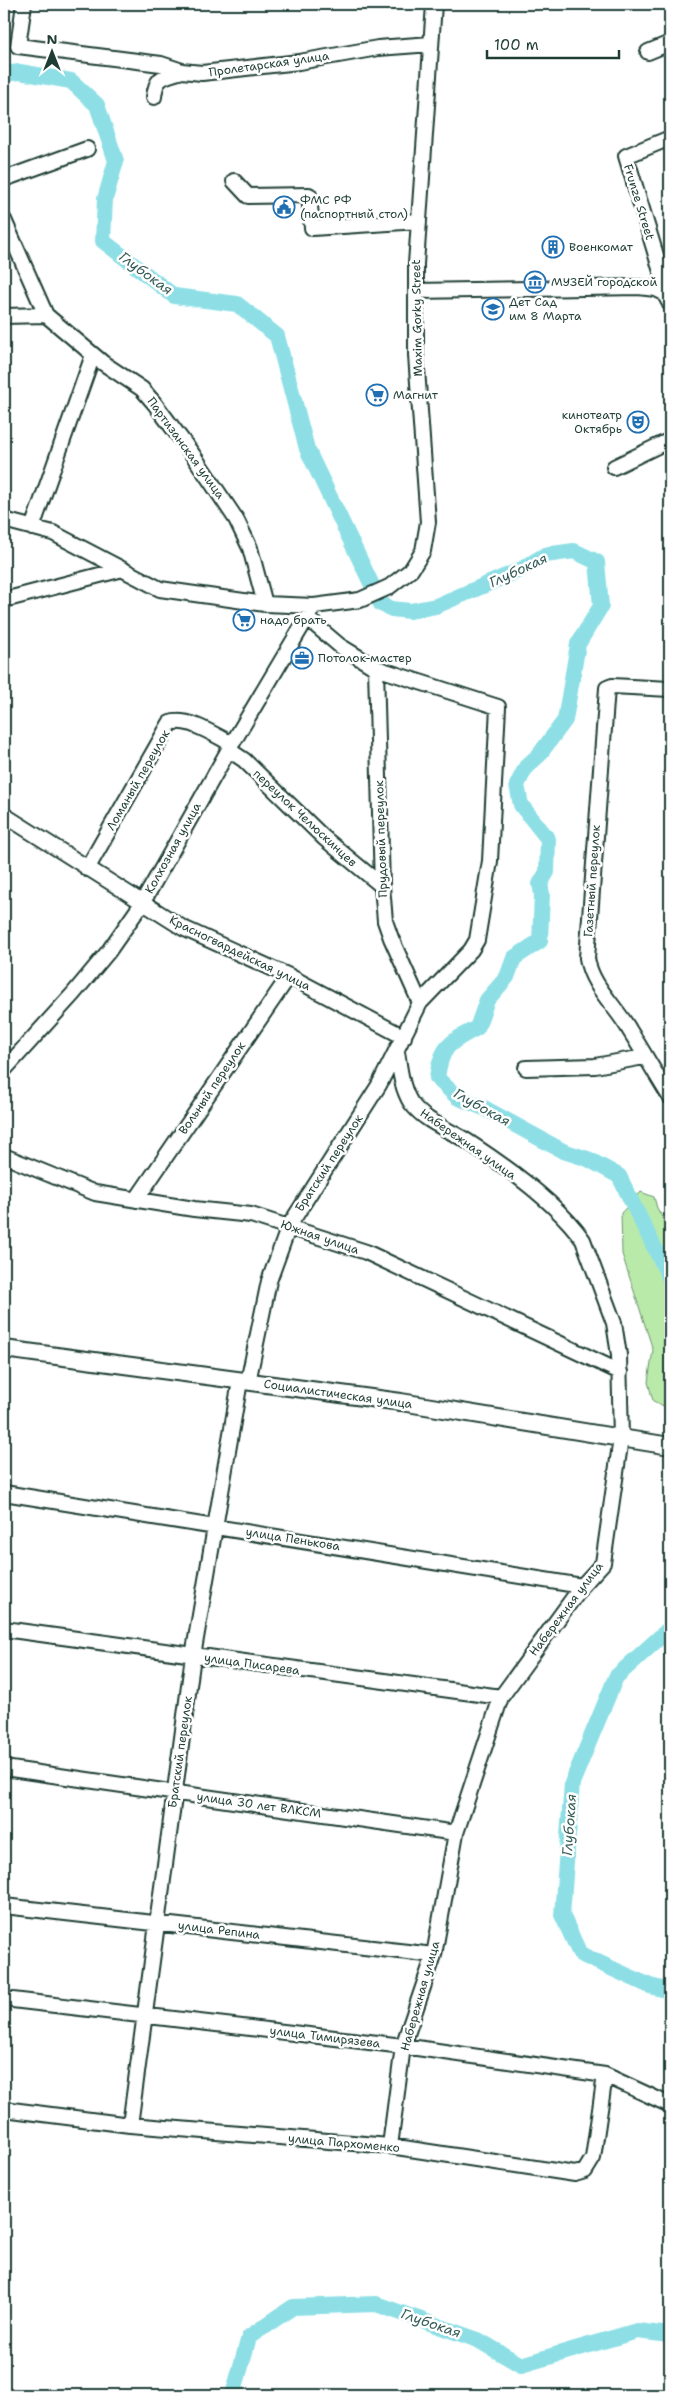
<svg xmlns="http://www.w3.org/2000/svg" width="674" height="2399" font-family="'Shantell Sans',sans-serif">
  <rect width="100%" height="100%" fill="#fff"/>
  <filter id="ink" filterUnits="userSpaceOnUse"><feTurbulence type="fractalNoise" baseFrequency=".02" numOctaves="2"/><feDisplacementMap in="SourceGraphic" scale="10" xChannelSelector="R" yChannelSelector="G"/><feConvolveMatrix kernelMatrix="1 2 1 2 8 2 1 2 1" color-interpolation-filters="sRGB"/></filter>
  <g filter="url(#ink)">
    <path fill="#b9eaaa" stroke="#6c946f" d="M 641,1192 L 654,1197 L 657,1208 L 670,1231 L 670,1409 L 653,1401 L 648,1382 L 653,1350 L 622,1254 L 621,1213 Z"/>
    <g fill="none" stroke-linecap="round" stroke-linejoin="round">
      <path stroke="#8edfe5" stroke-width="16" d="M 4,74 L 20,72 L 71,81 L 97,105 L 116,161 L 105,199 L 103,241 L 174,296 L 237,304 L 277,336 L 307,449 L 381,604 L 392,609 L 410,611 L 436,606 L 520,570 L 545,555 L 574,551 L 597,562 L 601,606 L 578,644 L 565,720 L 539,755 L 526,767 L 517,785 L 521,805 L 548,839 L 547,872 L 540,884 L 542,894 L 540,941 L 514,958 L 507,977 L 487,1000 L 477,1028 C 450,1042 441,1046 437,1078 L 457,1097 L 484,1108 L 563,1151 L 588,1159 L 619,1176 L 670,1279
        M 670,1628 L 616,1677 L 572,1783 L 562,1915 L 580,1954 L 650,1986 L 670,1991
        M 233,2395 L 249,2337 L 293,2307 L 376,2304 L 478,2340 L 521,2365 L 637,2331 L 670,2335"/>
      <g stroke="#1f3d34" stroke-width="18">
        <path id="minor" d="M 24,4 L 18,46 L 161,64 L 182,71 L 202,73 L 299,62 L 378,48 L 431,44
          M 648,52 L 670,43
          M 154,97 C 156,76 163,77 182,71
          M 670,138 L 626,156 L 662,275 L 664,293 L 670,304
          M 4,179 L 87,149
          M 234,181 L 248,196 L 309,195 L 312,228 L 419,221
          M 4,220 L 46,315
          M 416,291 L 638,287 L 656,289 L 664,293
          M 4,316 L 46,315 L 103,363 L 142,389 L 155,404 L 193,455 L 236,519 L 250,548 L 265,604
          M 614,467 L 670,440
          M 4,520 L 53,533 L 160,589 L 265,604 L 314,606 L 360,600 L 389,587 L 411,570 L 423,551 L 428,522 L 416,355 L 416,264 L 434,4
          M 32,528 L 93,355
          M 4,600 L 119,570
          M 376,668 L 382,886 L 385,921 L 391,938 L 420,1003
          M 670,689 L 612,686 L 607,688 L 587,958 C 591,986 617,1007 630,1031 C 644,1053 656,1075 670,1097
          M 229,750 L 244,760 L 324,838 L 382,886
          M 4,815 L 183,928 L 289,976 L 404,1037
          M 87,869 L 170,723 C 189,717 216,736 232,744
          M 526,1068 L 595,1066 L 644,1057
          M 4,1070 L 73,994 L 108,952 L 143,902 L 232,744 L 311,611
          M 4,1156 L 95,1193 L 194,1209 L 251,1215 L 366,1252 L 620,1372
          M 136,1200 L 289,976
          M 248,1382 L 269,1281 L 289,1226 L 379,1085 L 420,1003 L 471,950 L 477,940 L 490,861 L 498,707 L 376,668 L 340,646 L 307,618
          M 4,1493 L 582,1586
          M 4,1629 L 501,1697
          M 4,1768 L 456,1833
          M 4,1906 L 434,1955
          M 4,1999 L 403,2046 L 605,2075 L 670,2105
          M 4,2109 L 130,2125 L 390,2146 L 575,2174 L 585,2171 L 593,2158 L 605,2075
          M 130,2125 L 193,1656 L 240,1381
          M 390,2146 L 403,2046 L 434,1955 L 456,1833 L 501,1697 L 582,1586 L 603,1563 L 621,1438 L 619,1355 L 614,1323 L 583,1240 C 557,1203 504,1165 467,1141 C 448,1129 425,1122 411,1103 C 401,1087 400,1069 397,1052"/>
      </g>
      <g stroke="#1f3d34" stroke-width="20">
        <path id="major" d="M 4,1349 L 401,1402 L 670,1446"/>
      </g>
      <use href="#minor" stroke="#fff" stroke-width="14"/>
      <use href="#major" stroke="#fff" stroke-width="16"/>
    </g>
  </g>
  <defs>
    <g id="civic-ring" transform="scale(1.125)"><circle r="9.5" fill="#fff" stroke="#1f6fb2" stroke-width="1.5"/><path d="M-.6-6.5H3V-4.5H.6V-3L4-1V1h2V6H-6V1h2V-1L-.6-3ZM-1.2 2.5V6h2.4V2.5Z" fill="#1f6fb2"/></g>
    <g id="building-ring" transform="scale(1.125)"><circle r="9.5" fill="#fff" stroke="#1f6fb2" stroke-width="1.5"/><path d="M-4-6H4V6H1V3H-1V6H-4ZM-2.5-4.3h1.7v1.8h-1.7ZM.8-4.3h1.7v1.8H.8ZM-2.5-1h1.7V.8h-1.7ZM.8-1h1.7V.8H.8Z" fill="#1f6fb2"/></g>
    <g id="museum-ring" transform="scale(1.125)"><circle r="9.5" fill="#fff" stroke="#1f6fb2" stroke-width="1.5"/><path d="M0-6L6-3V-2H-6V-3ZM-5-1h2V3h-2ZM-1-1h2V3h-2ZM3-1h2V3H3ZM-6 4H6V6H-6Z" fill="#1f6fb2"/></g>
    <g id="school-ring" transform="scale(1.125)"><circle r="9.5" fill="#fff" stroke="#1f6fb2" stroke-width="1.5"/><path d="M0-5L7-2L0 1L-7-2ZM-4 1L0 2.5L4 1V4Q0 6-4 4Z" fill="#1f6fb2"/></g>
    <g id="supermarket-ring" transform="scale(1.125)"><circle r="9.5" fill="#fff" stroke="#1f6fb2" stroke-width="1.5"/><path d="M-6-5.5h2.5l.6 2H6L4.5 2H-2.5L-4.4-4H-6ZM-1.5 3.2a1.3 1.3 0 1 0 .1 0ZM3 3.2a1.3 1.3 0 1 0 .1 0Z" fill="#1f6fb2"/></g>
    <g id="theatre-ring" transform="scale(1.125)"><circle r="9.5" fill="#fff" stroke="#1f6fb2" stroke-width="1.5"/><path d="M-5-5.5Q0-4 5-5.5V0Q5 5 0 6Q-5 5-5 0ZM-3.3-2.5H-1v1.5H-3.3ZM1-2.5H3.3v1.5H1ZM-2.8 1Q0 5.5 2.8 1Z" fill="#1f6fb2"/></g>
    <g id="office-ring" transform="scale(1.125)"><circle r="9.5" fill="#fff" stroke="#1f6fb2" stroke-width="1.5"/><path d="M-6-3h4V-5.5h4V-3h4V5H-6ZM-1-4.5V-3h2v-1.5ZM-6 0V1H6V0Z" fill="#1f6fb2"/></g>
  </defs>
  <g fill-rule="evenodd">
    <use href="#civic-ring" x="284" y="207"/>
    <use href="#building-ring" x="553" y="247"/>
    <use href="#museum-ring" x="535" y="282"/>
    <use href="#school-ring" x="493" y="309"/>
    <use href="#supermarket-ring" x="377" y="395"/>
    <use href="#theatre-ring" x="638" y="422"/>
    <use href="#supermarket-ring" x="244" y="620"/>
    <use href="#office-ring" x="302" y="658"/>
  </g>
  <g text-anchor="middle" stroke-width="5" stroke-linejoin="round" paint-order="stroke">
    <g font-size="12" fill="#1f3d34" stroke="#fff">
      <text transform="translate(269 64) rotate(-8)" y="4">Пролетарская улица</text>
      <text transform="translate(639 202) rotate(73)" y="4">Frunze Street</text>
      <text transform="translate(417 318) rotate(-91)" y="4">Maxim Gorky Street</text>
      <text transform="translate(186 448) rotate(54)" y="4">Партизанская улица</text>
      <text transform="translate(138 780) rotate(-60)" y="4">Ломаный переулок</text>
      <text transform="translate(305 818) rotate(43)" y="4">переулок Челюскинцев</text>
      <text transform="translate(381 839) rotate(-92)" y="4">Прудовый переулок</text>
      <text transform="translate(173 848) rotate(-61)" y="4">Колхозная улица</text>
      <text transform="translate(592 881) rotate(-86)" y="4">Газетный переулок</text>
      <text transform="translate(240 953) rotate(26)" y="4">Красногвардейская улица</text>
      <text transform="translate(212 1088) rotate(-56)" y="4">Вольный переулок</text>
      <text transform="translate(468 1144) rotate(35)" y="4">Набережная улица</text>
      <text transform="translate(329 1163) rotate(-57)" y="4">Братский переулок</text>
      <text transform="translate(320 1237) rotate(19)" y="4">Южная улица</text>
      <text transform="translate(338 1394) rotate(8)" y="4">Социалистическая улица</text>
      <text transform="translate(293 1539) rotate(9)" y="4">улица Пенькова</text>
      <text transform="translate(566 1609) rotate(-53)" y="4">Набережная улица</text>
      <text transform="translate(252 1664) rotate(8)" y="4">улица Писарева</text>
      <text transform="translate(180 1752) rotate(-82)" y="4">Братский переулок</text>
      <text transform="translate(259 1805) rotate(8)" y="4">улица 30 лет ВЛКСМ</text>
      <text transform="translate(219 1930) rotate(7)" y="4">улица Репина</text>
      <text transform="translate(420 1996) rotate(-74)" y="4">Набережная улица</text>
      <text transform="translate(325 2037) rotate(7)" y="4">улица Тимирязева</text>
      <text transform="translate(344 2143) rotate(5)" y="4">улица Пархоменко</text>
    </g>
    <g font-size="12" fill="#1f3d34" stroke="#fff" text-anchor="start">
      <text x="300" y="204">ФМС РФ<tspan x="300" dy="14">(паспортный стол)</tspan></text>
      <text x="569" y="251">Военкомат</text>
      <text x="551" y="286">МУЗЕЙ городской</text>
      <text x="509" y="306">Дет Сад<tspan x="509" dy="14">им 8 Марта</tspan></text>
      <text x="393" y="399">Магнит</text>
      <text x="622" y="419" text-anchor="end">кинотеатр<tspan x="622" dy="14">Октябрь</tspan></text>
      <text x="260" y="624">надо брать</text>
      <text x="318" y="662">Потолок-мастер</text>
    </g>
    <g font-size="14" font-style="italic" fill="#355d57" stroke="#fff">
      <text transform="translate(146 273) rotate(36)" y="5">Глубокая</text>
      <text transform="translate(518 570) rotate(-25)" y="5">Глубокая</text>
      <text transform="translate(482 1107) rotate(29)" y="5">Глубокая</text>
      <text transform="translate(569 1825) rotate(-86)" y="5">Глубокая</text>
      <text transform="translate(431 2323) rotate(19)" y="5">Глубокая</text>
    </g>
  </g>
  <rect width="674" height="2399" fill="none" stroke="#fff" stroke-width="20"/>
  <rect x="10" y="10" width="654" height="2379" fill="none" stroke="#1f3d34" stroke-width="2" filter="url(#ink)"/>
  <g transform="translate(52 52)" stroke="#ffffff" stroke-width="4" paint-order="stroke">
  <path d="M0-4L9 19L0 12L-9 19Z" fill="#1f3d34"/>
  <text y="-8" font-size="14" font-weight="bold" text-anchor="middle" fill="#1f3d34">N</text>
  </g>
  <path d="M487 50v8h132v-8" fill="none" stroke="#1f3d34" stroke-width="2.5"/>
  <text x="494" y="50" font-size="15" fill="#1f3d34" stroke="#ffffff" stroke-width="4" paint-order="stroke">100 m</text>
</svg>
